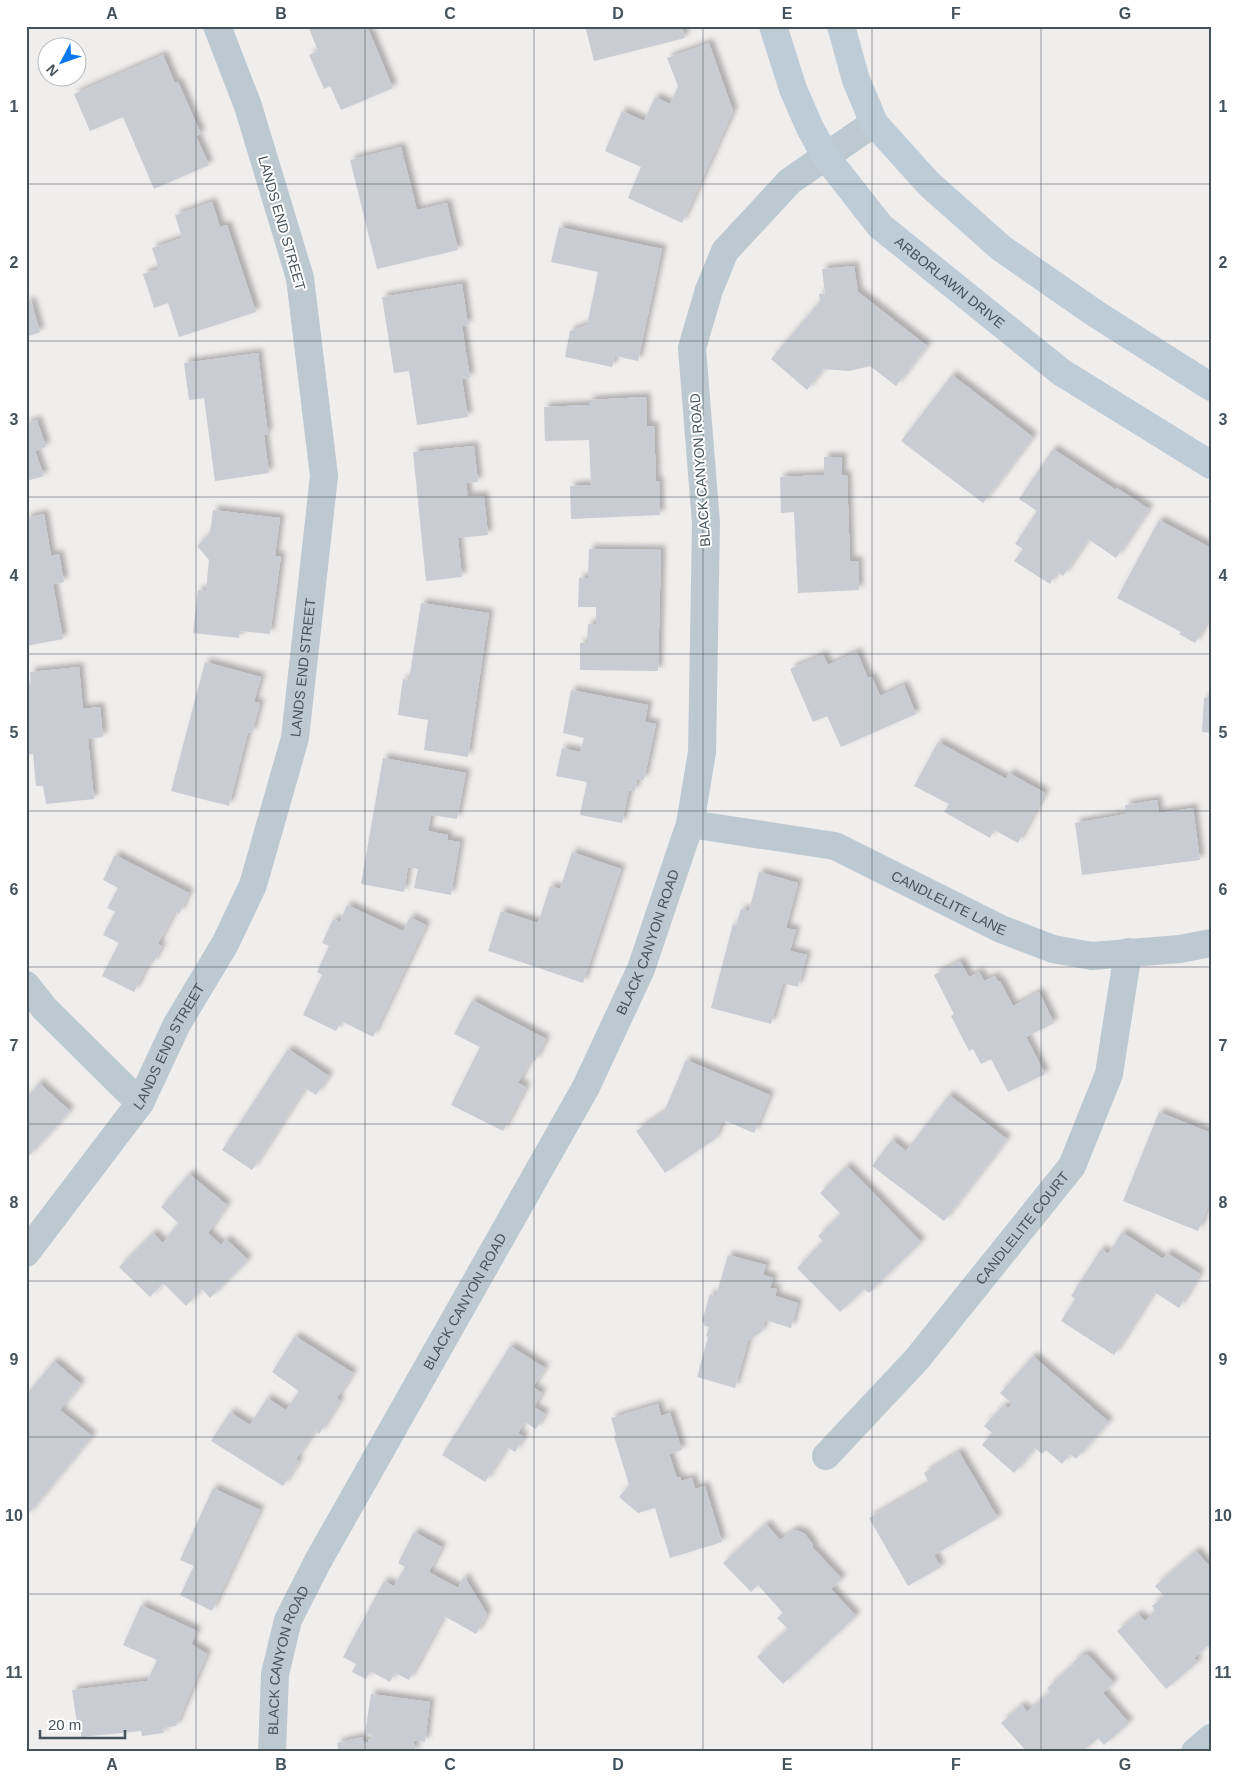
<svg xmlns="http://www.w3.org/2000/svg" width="1237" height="1778" font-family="Arial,sans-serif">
  <defs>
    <filter id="shadow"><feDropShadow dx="4.5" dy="-4.5" stdDeviation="2.5" flood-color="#0004"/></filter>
  </defs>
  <rect width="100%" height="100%" fill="#f0eded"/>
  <path fill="#c9ccd3" filter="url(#shadow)" d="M 308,26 L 367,26 L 393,88 L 341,110 L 330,86 L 324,89 L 309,55 L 318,51 Z
    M 585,26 L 682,26 L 685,38 L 594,61 Z
    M 709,43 L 733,111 L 682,223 L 628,198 L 641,167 L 605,151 L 622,111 L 644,121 L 655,97 L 670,104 L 678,86 L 667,58 Z
    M 163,55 L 175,83 L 178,82 L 201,134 L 196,136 L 209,165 L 154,189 L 123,117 L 90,131 L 74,94 Z
    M 401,147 L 417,210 L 447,203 L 458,250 L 377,269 L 350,160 Z
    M 212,202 L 220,227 L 227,225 L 256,312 L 179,337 L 168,303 L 154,308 L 143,274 L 159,269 L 152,248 L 182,238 L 175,215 Z
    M 559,227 L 662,249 L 638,361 L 615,356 L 612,367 L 565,357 L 570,331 L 587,325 L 598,272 L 551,262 Z
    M 854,266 L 858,292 L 927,346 L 896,386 L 870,366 L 849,371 L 823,369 L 807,390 L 771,359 L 820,301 L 819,294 L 825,294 L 822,269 Z
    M 462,284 L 468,325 L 462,326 L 470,378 L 462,379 L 468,417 L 417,425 L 409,371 L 394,373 L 382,297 Z
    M 31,301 L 40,332 L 26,337 L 26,302 Z
    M 258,353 L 268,434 L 264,435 L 269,473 L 215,481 L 204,398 L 189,400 L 184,363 Z
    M 952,375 L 1033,437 L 983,503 L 901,441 Z
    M 646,397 L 647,426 L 654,426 L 656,481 L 659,481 L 660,515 L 571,519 L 570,486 L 591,485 L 589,440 L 545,441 L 544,407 L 589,405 L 589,400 Z
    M 37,420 L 46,447 L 35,451 L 44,476 L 26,481 L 26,424 Z
    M 474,446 L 478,482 L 466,483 L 468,497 L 484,496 L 488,535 L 458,538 L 462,577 L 426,581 L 413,452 Z
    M 1053,449 L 1116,490 L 1117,488 L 1149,509 L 1116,558 L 1088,539 L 1063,576 L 1057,572 L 1050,584 L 1014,561 L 1023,549 L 1015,544 L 1037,511 L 1019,499 Z
    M 824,457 L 842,457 L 842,475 L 847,475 L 850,561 L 858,561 L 859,590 L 798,593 L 794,512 L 781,513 L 780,477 L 824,475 Z
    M 213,510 L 280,518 L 275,556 L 281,556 L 270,634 L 240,631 L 239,638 L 193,633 L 198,590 L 206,591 L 209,560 L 197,546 L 210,533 Z
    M 44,514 L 51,556 L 59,554 L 64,582 L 53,584 L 63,639 L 26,646 L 26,518 Z
    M 1159,520 L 1211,548 L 1211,615 L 1195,643 L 1179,634 L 1181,632 L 1117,598 Z
    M 589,549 L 661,550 L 658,671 L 580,670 L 580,643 L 587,643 L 588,624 L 596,624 L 596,607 L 578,607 L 579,578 L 588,578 Z
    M 421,603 L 489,613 L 468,757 L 424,750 L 428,720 L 398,715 L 403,679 L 409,680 Z
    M 857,652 L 868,678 L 872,677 L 880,696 L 904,685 L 916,714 L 841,747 L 827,716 L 813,722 L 790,669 L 823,655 L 828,665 Z
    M 205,662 L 261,677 L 254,702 L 260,703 L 252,733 L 248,732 L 229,806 L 171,791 Z
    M 79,667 L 83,709 L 100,707 L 103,737 L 88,739 L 94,799 L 46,804 L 43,786 L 36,786 L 33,754 L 26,755 L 26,685 L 31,684 L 30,672 Z
    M 571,690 L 648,705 L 645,722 L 656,724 L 644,780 L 637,779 L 635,791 L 629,790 L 622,823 L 580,815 L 587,782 L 556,776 L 562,748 L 580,752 L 584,738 L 563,733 Z
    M 1204,698 L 1211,698 L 1211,733 L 1202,732 Z
    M 938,742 L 1006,779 L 1009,773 L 1045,793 L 1018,843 L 994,830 L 990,838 L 944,812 L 949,804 L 914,786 Z
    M 383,758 L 466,773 L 457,819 L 431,815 L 428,831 L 448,835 L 447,840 L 460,842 L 451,895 L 414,888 L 418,869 L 408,867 L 404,892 L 361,884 Z
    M 1157,800 L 1159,813 L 1193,808 L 1200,860 L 1082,875 L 1075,823 L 1126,814 L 1125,805 Z
    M 572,852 L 621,869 L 583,983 L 488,951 L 501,911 L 538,923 L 550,886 L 560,889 Z
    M 115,855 L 189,893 L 179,914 L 175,911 L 158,944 L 162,946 L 153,963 L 149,962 L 134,992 L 102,976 L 119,943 L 103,935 L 115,912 L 107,908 L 118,888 L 103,880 Z
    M 759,872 L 798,883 L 786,928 L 796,930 L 790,951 L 807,955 L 798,987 L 783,983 L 771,1024 L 711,1008 L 733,924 L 736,925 L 741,909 L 749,911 Z
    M 347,905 L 403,931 L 410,917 L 426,925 L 373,1037 L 341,1021 L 336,1031 L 303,1015 L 322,975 L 317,972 L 329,946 L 322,943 L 333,919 L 340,922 Z
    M 960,961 L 969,977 L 979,972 L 984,981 L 995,976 L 998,982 L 1000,981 L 1013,1006 L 1039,992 L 1054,1023 L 1026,1037 L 1045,1074 L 1008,1092 L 991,1059 L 981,1064 L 973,1049 L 969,1051 L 951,1016 L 954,1014 L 934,975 Z
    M 472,1000 L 546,1039 L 535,1061 L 531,1059 L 518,1083 L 526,1087 L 503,1131 L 451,1105 L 480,1047 L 454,1034 Z
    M 288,1049 L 329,1076 L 316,1095 L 305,1088 L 252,1170 L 222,1150 Z
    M 686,1060 L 770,1095 L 754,1133 L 723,1120 L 715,1139 L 665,1173 L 636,1131 L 664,1112 Z
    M 39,1083 L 70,1111 L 26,1159 L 26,1098 Z
    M 949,1095 L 1007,1139 L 944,1221 L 872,1166 L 892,1140 L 906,1151 Z
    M 1159,1112 L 1211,1133 L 1211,1199 L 1198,1231 L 1123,1201 Z
    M 847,1166 L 921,1242 L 869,1293 L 864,1289 L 840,1312 L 797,1268 L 823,1241 L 818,1236 L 841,1214 L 820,1193 Z
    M 189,1174 L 227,1205 L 208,1233 L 221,1245 L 226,1239 L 248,1260 L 210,1298 L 202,1289 L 186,1306 L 163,1283 L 150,1297 L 119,1267 L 153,1233 L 163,1243 L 178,1223 L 161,1207 Z
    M 1122,1232 L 1163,1259 L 1167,1253 L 1200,1274 L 1179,1308 L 1154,1292 L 1114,1355 L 1061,1321 L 1075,1299 L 1071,1296 L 1101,1249 L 1108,1254 Z
    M 728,1255 L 766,1265 L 763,1275 L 773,1278 L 770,1288 L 777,1289 L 775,1296 L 798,1303 L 791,1328 L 765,1320 L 762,1331 L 748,1341 L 735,1388 L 697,1377 L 708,1337 L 706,1336 L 709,1327 L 705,1326 L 702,1321 L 710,1294 L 716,1296 Z
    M 295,1336 L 353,1373 L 337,1398 L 340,1401 L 319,1434 L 315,1430 L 296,1459 L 299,1461 L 283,1486 L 211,1441 L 230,1412 L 250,1425 L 267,1398 L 286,1410 L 299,1391 L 272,1372 Z
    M 510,1346 L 545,1368 L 533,1387 L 542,1393 L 534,1407 L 545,1414 L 536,1429 L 525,1422 L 518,1433 L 524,1437 L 515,1452 L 507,1447 L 485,1482 L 442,1455 Z
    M 1033,1356 L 1109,1422 L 1076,1459 L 1070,1454 L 1062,1464 L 1046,1450 L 1042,1454 L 1035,1448 L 1014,1473 L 982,1445 L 992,1433 L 984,1426 L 1004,1405 L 1008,1408 L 1012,1404 L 1000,1393 Z
    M 54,1361 L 81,1384 L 60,1410 L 92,1436 L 26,1517 L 26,1395 Z
    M 658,1404 L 661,1416 L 670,1413 L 682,1450 L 669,1454 L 677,1478 L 681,1477 L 681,1481 L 692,1478 L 695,1489 L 705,1486 L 722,1542 L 670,1558 L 655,1508 L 638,1513 L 619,1497 L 629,1485 L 614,1436 L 616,1435 L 611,1418 Z
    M 959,1452 L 998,1518 L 934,1555 L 941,1567 L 908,1586 L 869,1518 L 929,1483 L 924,1473 Z
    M 213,1488 L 260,1510 L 212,1611 L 180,1595 L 194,1566 L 180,1560 Z
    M 766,1524 L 780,1540 L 792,1531 L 796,1530 L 805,1534 L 813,1545 L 813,1548 L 842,1579 L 831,1589 L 856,1616 L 783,1684 L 757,1657 L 788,1629 L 777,1618 L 783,1613 L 758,1585 L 751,1592 L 723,1563 Z
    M 414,1532 L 442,1547 L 429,1572 L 458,1588 L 464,1576 L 487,1614 L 476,1634 L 444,1616 L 409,1680 L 395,1673 L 390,1682 L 370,1671 L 366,1679 L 352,1672 L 356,1664 L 343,1657 L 384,1581 L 394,1586 L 405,1567 L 398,1563 Z
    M 1196,1551 L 1211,1568 L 1211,1649 L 1207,1646 L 1194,1658 L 1198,1662 L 1166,1689 L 1117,1631 L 1138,1614 L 1145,1621 L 1155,1611 L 1152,1606 L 1164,1596 L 1155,1586 Z
    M 141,1605 L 197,1631 L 191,1644 L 207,1654 L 176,1726 L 163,1728 L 164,1733 L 142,1736 L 141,1731 L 81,1737 L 81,1730 L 78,1731 L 72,1690 L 147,1681 L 157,1660 L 123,1645 Z
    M 1083,1654 L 1085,1656 L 1087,1654 L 1114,1683 L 1103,1693 L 1129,1723 L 1104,1745 L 1098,1738 L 1082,1752 L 1027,1752 L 1001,1723 L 1022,1705 L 1027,1712 L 1050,1692 L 1047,1688 L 1074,1664 L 1072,1663 Z
    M 371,1694 L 430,1702 L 425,1742 L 413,1740 L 416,1752 L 339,1752 L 337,1743 L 362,1737 L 364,1743 L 368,1742 L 368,1739 L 372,1739 L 371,1734 L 365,1734 Z"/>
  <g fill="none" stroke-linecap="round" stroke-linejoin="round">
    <g stroke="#bcc9d1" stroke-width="28">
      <path id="s1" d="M 690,824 L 835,846 L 1001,929 L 1053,949 L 1092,956 L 1180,949 L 1211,943"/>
      <path d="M 26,985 L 44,1008 L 140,1103"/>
      <path id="s2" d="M 26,1253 L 140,1103 L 177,1024 L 225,944 L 253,885 L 295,738 L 324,476 L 300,278 L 248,106 L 217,26"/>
      <path id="s3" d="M 826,1456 L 917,1359 L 1072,1166 L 1109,1074 L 1128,952"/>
      <path id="s4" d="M 272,1752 L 275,1674 L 288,1620 L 318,1561 L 586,1087 L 641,969 L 690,824 L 702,752 L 706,523 L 692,348 L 709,290 L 725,251 L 790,181 L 874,123"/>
      <path d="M 1195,1752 L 1211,1738"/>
    </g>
    <g stroke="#beccd8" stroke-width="28">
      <path id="s5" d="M 773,26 L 793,89 L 810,128 L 826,157 L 880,226 L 1061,372 L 1211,465"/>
      <path d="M 841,26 L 856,80 L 874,123 L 929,184 L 1001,248 L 1096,314 L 1211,387"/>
    </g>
  </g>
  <path fill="none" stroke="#44525c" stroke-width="1" stroke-opacity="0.55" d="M 196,26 L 196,1752M 365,26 L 365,1752M 534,26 L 534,1752M 703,26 L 703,1752M 872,26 L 872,1752M 1041,26 L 1041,1752M 26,184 L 1211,184M 26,341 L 1211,341M 26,497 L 1211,497M 26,654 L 1211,654M 26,811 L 1211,811M 26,967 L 1211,967M 26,1124 L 1211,1124M 26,1281 L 1211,1281M 26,1437 L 1211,1437M 26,1594 L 1211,1594"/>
  <g text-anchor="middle" stroke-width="4" stroke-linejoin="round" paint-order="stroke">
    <g font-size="14" fill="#44525c" stroke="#fff">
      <text transform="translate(282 223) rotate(74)" y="5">LANDS END STREET</text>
      <text dy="5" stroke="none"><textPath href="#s5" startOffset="319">ARBORLAWN DRIVE</textPath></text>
      <text transform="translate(700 470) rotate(-94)" y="5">BLACK CANYON ROAD</text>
      <text dy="5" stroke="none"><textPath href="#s2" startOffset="658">LANDS END STREET</textPath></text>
      <text dy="5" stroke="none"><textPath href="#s1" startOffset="274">CANDLELITE LANE</textPath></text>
      <text dy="5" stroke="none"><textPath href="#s4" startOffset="902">BLACK CANYON ROAD</textPath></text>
      <text dy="5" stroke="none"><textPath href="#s2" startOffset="252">LANDS END STREET</textPath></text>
      <text dy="5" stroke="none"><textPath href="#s3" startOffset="301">CANDLELITE COURT</textPath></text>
      <text dy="5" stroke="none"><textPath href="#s4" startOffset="498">BLACK CANYON ROAD</textPath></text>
      <text dy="5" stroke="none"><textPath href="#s4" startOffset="94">BLACK CANYON ROAD</textPath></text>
    </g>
  </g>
  <rect width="1237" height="1778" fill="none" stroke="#ffffff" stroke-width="55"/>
  <g transform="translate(62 62) rotate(229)"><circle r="24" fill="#ffffff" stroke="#b4babe"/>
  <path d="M0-4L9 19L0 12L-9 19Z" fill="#0b78ed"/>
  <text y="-8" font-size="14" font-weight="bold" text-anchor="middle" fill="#44525c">N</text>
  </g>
  <path d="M40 1730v8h85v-8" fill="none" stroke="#44525c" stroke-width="2.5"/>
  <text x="48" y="1730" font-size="15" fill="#44525c" stroke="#ffffff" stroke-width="4" paint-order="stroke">20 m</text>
  <rect x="28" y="28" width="1182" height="1722" fill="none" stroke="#44525c" stroke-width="2"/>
  <g font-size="16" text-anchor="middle" font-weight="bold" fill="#44525c">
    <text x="112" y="19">A</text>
    <text x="281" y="19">B</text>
    <text x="450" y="19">C</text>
    <text x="618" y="19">D</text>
    <text x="787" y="19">E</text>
    <text x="956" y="19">F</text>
    <text x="1125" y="19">G</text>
    <text x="14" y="112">1</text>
    <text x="1223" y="112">1</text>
    <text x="14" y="268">2</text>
    <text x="1223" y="268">2</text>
    <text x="14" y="425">3</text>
    <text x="1223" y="425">3</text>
    <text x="14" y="581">4</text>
    <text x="1223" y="581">4</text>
    <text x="14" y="738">5</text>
    <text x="1223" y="738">5</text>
    <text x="14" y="895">6</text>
    <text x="1223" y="895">6</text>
    <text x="14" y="1051">7</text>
    <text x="1223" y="1051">7</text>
    <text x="14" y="1208">8</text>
    <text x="1223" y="1208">8</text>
    <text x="14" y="1365">9</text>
    <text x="1223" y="1365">9</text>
    <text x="14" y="1521">10</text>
    <text x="1223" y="1521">10</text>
    <text x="14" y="1678">11</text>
    <text x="1223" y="1678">11</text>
    <text x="112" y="1770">A</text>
    <text x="281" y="1770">B</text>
    <text x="450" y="1770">C</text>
    <text x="618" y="1770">D</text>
    <text x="787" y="1770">E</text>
    <text x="956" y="1770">F</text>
    <text x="1125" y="1770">G</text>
  </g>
</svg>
